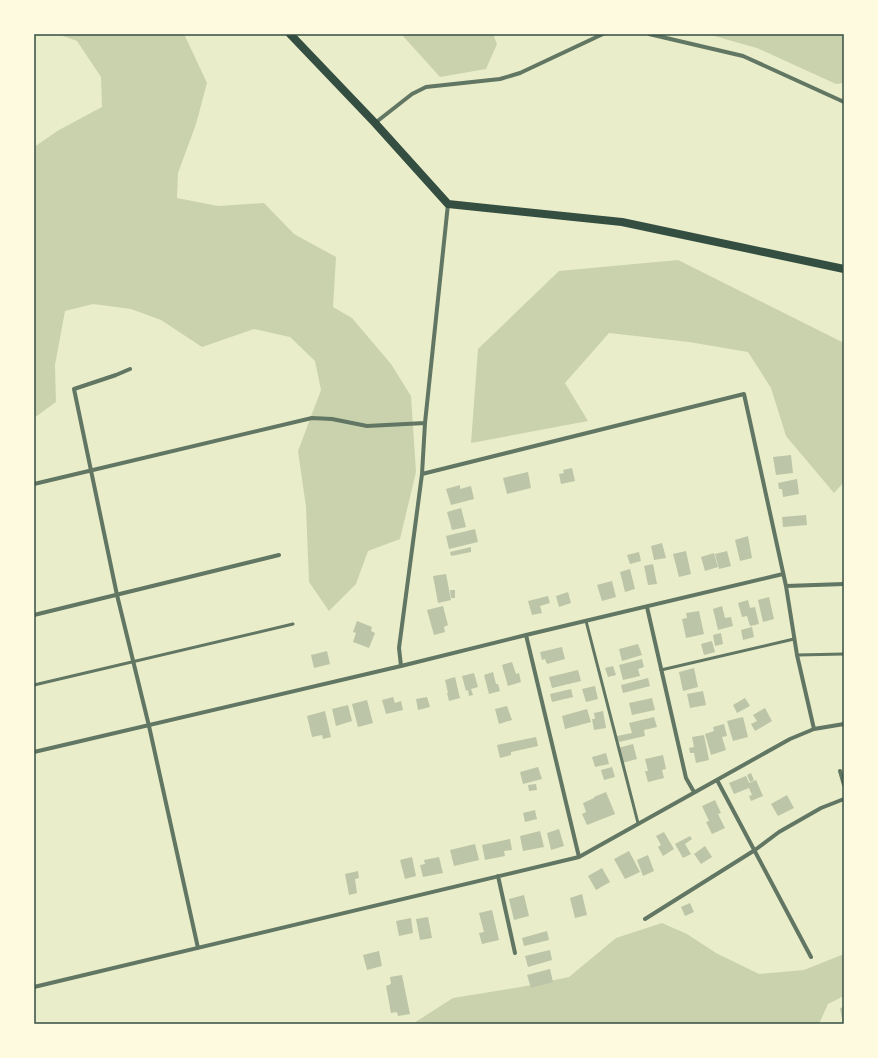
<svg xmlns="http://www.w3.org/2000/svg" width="878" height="1058" font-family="Poppins,sans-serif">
  <rect width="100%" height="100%" fill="#e9edc9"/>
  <path fill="#cad2ad" d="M 58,34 L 184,34 L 207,83 L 196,124 L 178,173 L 177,198 L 218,206 L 264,203 L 294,234 L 336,257 L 333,307 L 352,318 L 391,364 L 411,396 L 416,472 L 400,539 L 368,551 L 356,584 L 329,611 L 309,582 L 306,507 L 298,451 L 321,390 L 315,361 L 290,337 L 254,329 L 202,347 L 161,320 L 131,309 L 93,304 L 65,311 L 55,365 L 56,402 L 34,418 L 34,147 L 59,130 L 102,107 L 101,77 L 77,41 Z
    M 402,34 L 493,34 L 497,44 L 486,69 L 440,77 L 403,36 Z
    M 707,34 L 844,34 L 844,83 L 836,84 L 757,48 Z
    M 678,260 L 844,343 L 844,482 L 834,493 L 786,436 L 771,388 L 748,352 L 689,342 L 609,333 L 565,383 L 588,421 L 471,443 L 478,349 L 559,271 Z
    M 662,923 L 687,934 L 716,953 L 759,974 L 804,970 L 844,954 L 844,996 L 828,1004 L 819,1024 L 402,1024 L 414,1023 L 453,998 L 521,987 L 569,977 L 616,938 Z"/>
  <path fill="#bcc5a7" d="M 791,455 L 793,473 L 776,475 L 773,457 Z
    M 572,468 L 575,481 L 561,484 L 559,474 L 564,473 L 563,470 Z
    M 528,472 L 531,488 L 507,494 L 503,478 Z
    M 797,479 L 799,494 L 783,497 L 782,489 L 779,489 L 778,483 Z
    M 460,485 L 460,489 L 471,486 L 474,499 L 451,505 L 446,489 Z
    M 461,508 L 466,527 L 452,530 L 447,512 Z
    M 806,515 L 807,525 L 783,527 L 782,517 Z
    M 475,529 L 478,542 L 449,549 L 446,536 Z
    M 748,536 L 752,558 L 740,561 L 735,540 Z
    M 662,543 L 666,558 L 654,560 L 651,546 Z
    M 471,547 L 471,552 L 451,556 L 450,552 Z
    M 686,551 L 691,574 L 679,577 L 673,554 Z
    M 727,551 L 731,566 L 719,569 L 715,554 Z
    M 639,552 L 641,561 L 630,564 L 627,555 Z
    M 714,553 L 718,567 L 705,571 L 701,557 Z
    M 653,564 L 657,584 L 648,585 L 644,566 Z
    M 630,569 L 635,589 L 625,592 L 620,572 Z
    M 446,574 L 451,600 L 438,603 L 433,576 Z
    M 612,581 L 616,597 L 602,601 L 597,585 Z
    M 450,590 L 455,590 L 455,598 L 451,598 Z
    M 568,592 L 571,603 L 559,607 L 556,596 Z
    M 548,596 L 550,603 L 540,606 L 542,613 L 532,615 L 528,601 Z
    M 769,597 L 774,619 L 763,622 L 758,600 Z
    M 748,600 L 750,608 L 755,607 L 759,624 L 750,626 L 747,616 L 742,617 L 738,603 Z
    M 443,606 L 448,625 L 444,627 L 445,632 L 434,635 L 427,610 Z
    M 722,606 L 725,618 L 731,617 L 733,626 L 718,630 L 713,609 Z
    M 699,611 L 704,634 L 686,638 L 682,619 L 687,618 L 686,613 Z
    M 357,621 L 372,627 L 371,631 L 375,633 L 369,648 L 353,642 L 356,633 L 353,632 Z
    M 752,627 L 754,637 L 743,640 L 741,630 Z
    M 721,633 L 723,644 L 715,646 L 713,635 Z
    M 712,641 L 715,652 L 704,655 L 701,644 Z
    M 638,644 L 642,655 L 622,661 L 619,649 Z
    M 562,647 L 565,659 L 547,664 L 545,659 L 542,660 L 540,652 Z
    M 327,651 L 330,664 L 314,668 L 311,655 Z
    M 642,659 L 644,667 L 638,669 L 640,676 L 623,680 L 619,665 Z
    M 512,662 L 516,674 L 519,673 L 521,682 L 508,686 L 502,665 Z
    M 613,666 L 616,675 L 608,677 L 605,668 Z
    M 694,668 L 698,687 L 683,691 L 679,672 Z
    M 578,670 L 581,681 L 552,688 L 549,677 Z
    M 493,672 L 496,684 L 498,684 L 500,691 L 489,694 L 484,675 Z
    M 474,673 L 478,687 L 471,689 L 473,695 L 469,696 L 468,690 L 466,691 L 462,676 Z
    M 455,677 L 460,698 L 449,701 L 447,693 L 448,693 L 445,680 Z
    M 648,678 L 650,686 L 623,693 L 621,685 Z
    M 595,686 L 598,699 L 586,702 L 582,689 Z
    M 571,689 L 573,697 L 552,702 L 550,694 Z
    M 703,691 L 706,705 L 690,708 L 687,694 Z
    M 393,697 L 395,703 L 401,701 L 403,710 L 386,714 L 382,700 Z
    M 427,697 L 430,707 L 418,710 L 416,699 Z
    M 652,698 L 655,710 L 632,715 L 629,703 Z
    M 745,698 L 750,706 L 737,713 L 733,705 Z
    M 367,700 L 373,723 L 358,727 L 352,704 Z
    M 348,705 L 352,721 L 336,726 L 332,709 Z
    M 507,706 L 512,720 L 499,724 L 495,709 Z
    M 765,708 L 772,721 L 755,731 L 751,724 L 757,721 L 753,715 Z
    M 587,709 L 591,722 L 565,729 L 562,716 Z
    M 325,711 L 331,737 L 323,739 L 322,735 L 312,737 L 307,716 Z
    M 603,711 L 606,728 L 594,730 L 592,719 L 595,719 L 594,713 Z
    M 654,717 L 657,727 L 644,730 L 645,736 L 619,742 L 617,736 L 632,733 L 629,723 Z
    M 743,717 L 748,737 L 733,741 L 727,721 Z
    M 724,724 L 727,736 L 722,737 L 726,750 L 711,755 L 705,734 L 714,731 L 713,727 Z
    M 704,735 L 709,760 L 696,763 L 694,753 L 690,753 L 689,748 L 694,747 L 692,737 Z
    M 536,737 L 538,746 L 511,752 L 511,755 L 500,758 L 497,745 Z
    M 633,744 L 637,759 L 622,763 L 618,748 Z
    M 606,753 L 609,764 L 595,767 L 592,757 Z
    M 663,755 L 666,769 L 662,770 L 664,778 L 648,782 L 645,771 L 648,771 L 645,759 Z
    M 538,767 L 542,779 L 523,784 L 520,772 Z
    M 612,767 L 615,777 L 604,780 L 601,770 Z
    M 751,773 L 754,780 L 750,782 L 747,775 Z
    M 746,776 L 749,783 L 756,780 L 763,796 L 751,801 L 749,796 L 752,795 L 749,788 L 734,794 L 729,783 Z
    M 536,784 L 537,790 L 529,791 L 528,785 Z
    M 606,792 L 615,814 L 587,825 L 582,814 L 586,812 L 583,803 L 594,798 L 594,797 Z
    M 787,795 L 794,808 L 778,816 L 771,804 Z
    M 715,800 L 721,813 L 718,814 L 725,828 L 712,834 L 706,822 L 709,821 L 702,806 Z
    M 535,810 L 537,819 L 525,822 L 523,813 Z
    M 559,829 L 564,846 L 551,850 L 547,833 Z
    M 540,831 L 544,847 L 523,851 L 520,836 Z
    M 664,832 L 674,849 L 663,856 L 658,847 L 661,845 L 656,836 Z
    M 690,836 L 692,839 L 685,844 L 691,854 L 683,858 L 675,844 Z
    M 510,839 L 512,850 L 504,851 L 505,856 L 485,860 L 482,845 Z
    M 475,844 L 479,860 L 454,866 L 450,850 Z
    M 705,846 L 712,857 L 701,864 L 694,854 Z
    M 629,851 L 640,872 L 625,879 L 614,859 Z
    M 648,855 L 654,871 L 643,876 L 637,860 Z
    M 412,857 L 416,876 L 405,879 L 400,860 Z
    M 439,857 L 443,873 L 423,877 L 420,865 L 425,864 L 424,860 Z
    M 602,868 L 610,882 L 596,890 L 588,876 Z
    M 358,871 L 359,878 L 355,879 L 357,893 L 349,895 L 345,874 Z
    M 582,894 L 587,915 L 575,918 L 570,898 Z
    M 524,895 L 529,916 L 514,920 L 509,899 Z
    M 690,903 L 694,912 L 685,916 L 681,907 Z
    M 492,910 L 499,940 L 482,944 L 479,933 L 484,932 L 479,913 Z
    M 428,917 L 432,938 L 420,940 L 416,919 Z
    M 411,918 L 413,933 L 399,936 L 396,921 Z
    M 547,931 L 549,940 L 524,946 L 522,938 Z
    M 550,950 L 552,960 L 528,967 L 525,956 Z
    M 379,951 L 382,966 L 367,970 L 363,955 Z
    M 550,969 L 553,982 L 531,988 L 527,975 Z
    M 402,975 L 410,1014 L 398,1016 L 397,1012 L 391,1013 L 386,986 L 391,984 L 390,977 Z
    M 844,1007 L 844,1024 L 843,1024 L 840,1008 Z"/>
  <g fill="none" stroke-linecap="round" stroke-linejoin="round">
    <path stroke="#617663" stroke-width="3" d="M 586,621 L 638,823
      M 797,655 L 844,654
      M 661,670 L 794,639
      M 34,685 L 293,624"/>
    <path stroke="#617663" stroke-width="4" d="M 649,34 L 743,56 L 844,102
      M 375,123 L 412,94 L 426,87 L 500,79 L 520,73 L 603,34
      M 130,369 L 116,375 L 74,389 L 117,595 L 149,726 L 198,948
      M 422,474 L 744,394 L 786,586 L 797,655 L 814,729
      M 34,484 L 312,418 L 332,419 L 367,426 L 425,423
      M 786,586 L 844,584
      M 647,607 L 686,778 L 694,792
      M 34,615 L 279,555
      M 526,635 L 579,857
      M 401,666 L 399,648 L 422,474 L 425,423 L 448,204
      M 34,752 L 401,666 L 526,635 L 783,574
      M 840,771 L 844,785
      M 717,780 L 811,957
      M 498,876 L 515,953
      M 645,919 L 755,850 L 779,832 L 821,808 L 844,799
      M 34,987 L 579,857 L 790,739 L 814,729 L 844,724"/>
    <path stroke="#344e41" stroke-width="8" d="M 290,34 L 375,123 L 448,204 L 622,222 L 844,269"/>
  </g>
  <rect width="878" height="1058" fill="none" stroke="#fefae0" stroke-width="70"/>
  <rect x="35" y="35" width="808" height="988" fill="none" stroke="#344e41" stroke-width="1.5"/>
</svg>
